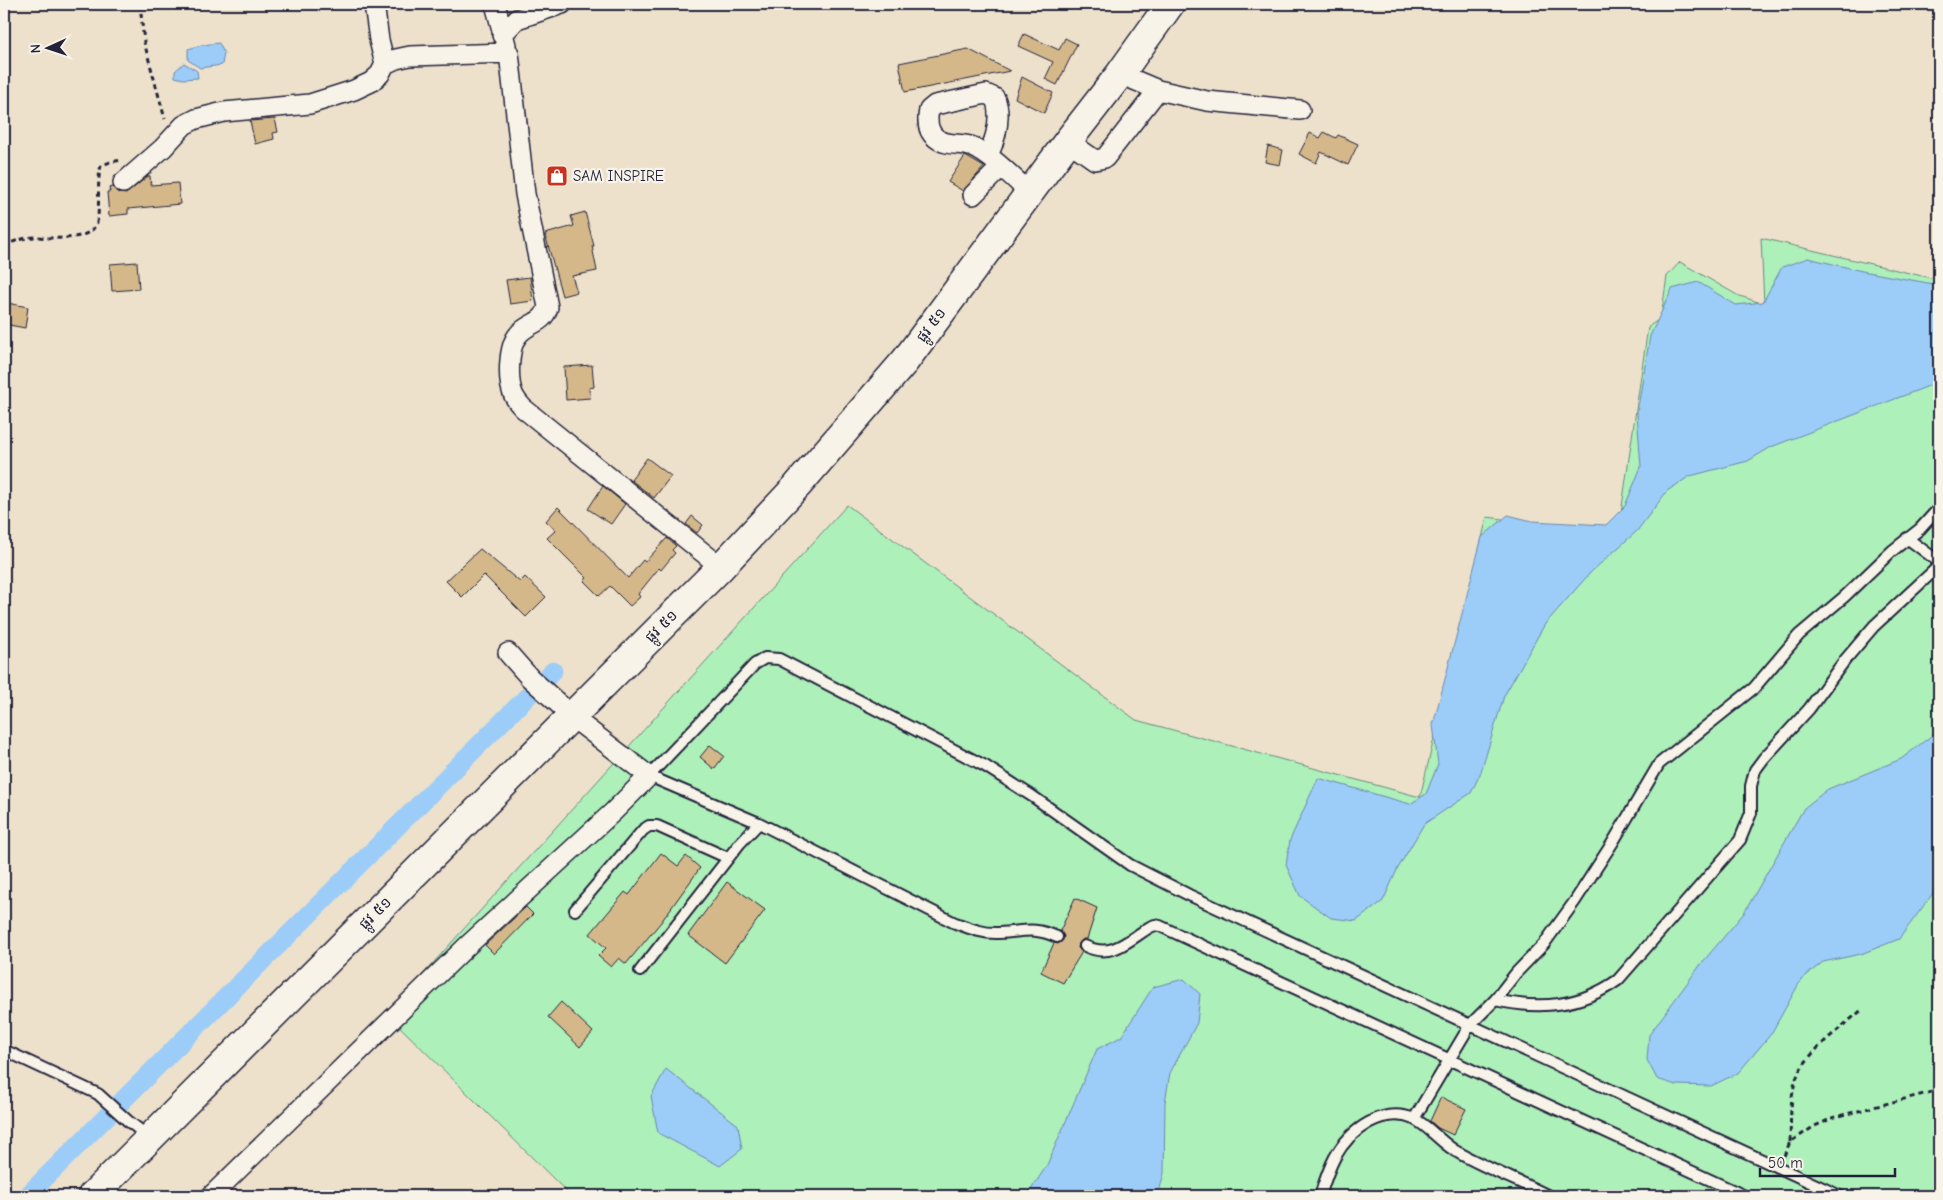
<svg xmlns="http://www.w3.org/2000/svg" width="1943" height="1200" font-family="'Comic Neue','Noto Sans Khmer',sans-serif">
  <rect width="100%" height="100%" fill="#ede1cc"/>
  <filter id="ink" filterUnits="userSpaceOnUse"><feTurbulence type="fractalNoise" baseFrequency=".02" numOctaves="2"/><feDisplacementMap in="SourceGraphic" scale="10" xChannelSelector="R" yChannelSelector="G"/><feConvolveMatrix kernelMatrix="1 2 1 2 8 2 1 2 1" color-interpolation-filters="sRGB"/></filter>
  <g filter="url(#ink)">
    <path fill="#adf0ba" stroke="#68897a" d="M 1761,238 L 1939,280 L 1939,1196 L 571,1196 L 387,1014 L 847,505 L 1136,720 L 1420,797 L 1487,517 L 1618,534 L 1648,327 L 1661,318 L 1667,276 L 1680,262 L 1737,295 L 1764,304 Z"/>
    <path fill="#9cccf8" stroke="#6b88ac" d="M 219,43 L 224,53 L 222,65 L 200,68 L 188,60 L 188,49 L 202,45 Z
      M 184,63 L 197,71 L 198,78 L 183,79 L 175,77 L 175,71 Z
      M 1808,258 L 1862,271 L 1939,285 L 1939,382 L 1771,447 L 1748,461 L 1690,476 L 1667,491 L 1637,531 L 1591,572 L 1545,624 L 1504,696 L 1481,772 L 1471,793 L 1424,824 L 1397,870 L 1383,901 L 1356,921 L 1331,918 L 1300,896 L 1286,865 L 1290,840 L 1318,778 L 1410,804 L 1426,794 L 1438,764 L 1433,725 L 1482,537 L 1508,515 L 1532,521 L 1606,525 L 1625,506 L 1641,467 L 1637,413 L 1650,336 L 1672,289 L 1698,282 L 1736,305 L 1763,302 L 1782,267 Z
      M 1939,730 L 1939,885 L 1899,939 L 1861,954 L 1823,962 L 1801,980 L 1771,1034 L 1738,1073 L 1711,1086 L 1676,1085 L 1657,1079 L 1647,1060 L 1649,1035 L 1701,964 L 1744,913 L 1804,808 L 1828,789 L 1901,759 Z
      M 1184,979 L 1200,994 L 1197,1023 L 1170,1073 L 1165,1102 L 1164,1173 L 1158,1196 L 1027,1196 L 1047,1165 L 1097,1049 L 1121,1037 L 1153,987 Z
      M 666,1069 L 738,1125 L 742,1149 L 720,1166 L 658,1133 L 651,1096 Z"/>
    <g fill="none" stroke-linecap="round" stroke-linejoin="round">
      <path stroke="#9cccf8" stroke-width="19" d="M 27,1196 L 553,671"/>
    </g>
    <path fill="#d5b88a" stroke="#22223b" d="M 1024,34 L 1059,50 L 1065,38 L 1077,44 L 1057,85 L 1045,79 L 1053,62 L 1018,46 Z
      M 968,49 L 1010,71 L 905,92 L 899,63 Z
      M 1022,77 L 1053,93 L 1044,113 L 1015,98 Z
      M 275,119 L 278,132 L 273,133 L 274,139 L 255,144 L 250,121 Z
      M 1324,132 L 1336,138 L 1338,135 L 1358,144 L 1348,165 L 1321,152 L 1316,163 L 1299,154 L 1310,133 L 1320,138 Z
      M 1268,146 L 1283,150 L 1280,165 L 1265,162 Z
      M 965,156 L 984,167 L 963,191 L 948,182 Z
      M 148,176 L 150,176 L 151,185 L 178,183 L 180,204 L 128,209 L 128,214 L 109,216 L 107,192 L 110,192 L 109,188 L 113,187 L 119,193 L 126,194 Z
      M 585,212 L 594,246 L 592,246 L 597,271 L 572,276 L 577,292 L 562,296 L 545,234 L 574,226 L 571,216 Z
      M 137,262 L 139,289 L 112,291 L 110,264 Z
      M 530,277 L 533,301 L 510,304 L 506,280 Z
      M 7,303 L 28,307 L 25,328 L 4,324 Z
      M 592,365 L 594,387 L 589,388 L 590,398 L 566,400 L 564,367 Z
      M 647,458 L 671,476 L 654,498 L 631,480 Z
      M 603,486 L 625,504 L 611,524 L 588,509 Z
      M 558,507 L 628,578 L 643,560 L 645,562 L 667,538 L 676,546 L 672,550 L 675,553 L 661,570 L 659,568 L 638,594 L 640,597 L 630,606 L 610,586 L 599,596 L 584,581 L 587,578 L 547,538 L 556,530 L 546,521 Z
      M 692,516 L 703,525 L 697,533 L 686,524 Z
      M 480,549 L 520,582 L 525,577 L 546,597 L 526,617 L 484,575 L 462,597 L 446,581 Z
      M 710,745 L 724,756 L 714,769 L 700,757 Z
      M 661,853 L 678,866 L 686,856 L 700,868 L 661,922 L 626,964 L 619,958 L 611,967 L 598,956 L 606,948 L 590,934 L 625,892 L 629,895 Z
      M 727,882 L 765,910 L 725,963 L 688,935 Z
      M 1075,898 L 1097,908 L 1087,939 L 1083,939 L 1079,943 L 1078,948 L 1082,952 L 1063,983 L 1041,972 L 1054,943 L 1058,944 L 1063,940 L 1064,936 L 1060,931 Z
      M 526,907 L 533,914 L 494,954 L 485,945 Z
      M 561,1002 L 593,1032 L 580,1047 L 548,1017 Z
      M 1441,1097 L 1466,1109 L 1453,1135 L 1438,1128 L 1430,1121 Z"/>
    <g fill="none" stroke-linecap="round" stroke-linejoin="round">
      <g stroke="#22223b" stroke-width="14">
        <path id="lane" d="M 1907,538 L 1939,562
          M 575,910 L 643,830 L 649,826 L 657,826 L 728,858
          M 1057,937 C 1033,926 1024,932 999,933 C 983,934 969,928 953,922 L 759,823 L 649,776 L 755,664 L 765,658 L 779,659 L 985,766 L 1032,796 L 1130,865 L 1189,895 L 1840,1196
          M 1085,946 C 1112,959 1127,941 1150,927 L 1155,925 L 1160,926 L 1745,1196
          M 640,971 L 740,843 L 759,823
          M 1495,1000 C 1540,1010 1580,1007 1618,980 L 1740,840 L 1751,813 L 1751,786 L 1755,770 L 1764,758 L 1809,709 L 1845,660 L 1874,626 L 1939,566
          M 4,1050 L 98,1094 L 128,1121 L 149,1137
          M 1414,1119 L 1470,1025 L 1495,1000 L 1516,973 L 1544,944 L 1575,901 L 1613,842 L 1659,764 L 1754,688 L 1799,635 L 1844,597 L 1892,551 L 1920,529 L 1939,508
          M 1320,1196 C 1324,1183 1328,1170 1335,1157 C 1350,1130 1382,1106 1414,1119 C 1428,1125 1444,1146 1459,1153 C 1488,1169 1519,1181 1549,1196"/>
      </g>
      <g stroke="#22223b" stroke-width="22">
        <path id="street" d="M 374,4 L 379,40 L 385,64
          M 495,4 L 506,45
          M 502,35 L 517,19 L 562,4
          M 1120,74 L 1158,90 L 1207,101 L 1300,110
          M 1068,141 L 1095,160 L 1105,158 L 1158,90
          M 988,156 C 996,138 1002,116 995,98 L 986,94 L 935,105 L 929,110 C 927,120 927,131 936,138 C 947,147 961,142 973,147 C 994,157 1012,177 1030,193
          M 123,183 L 163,148 L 184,125 L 196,119 L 224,112 L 310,104 L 354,90 L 371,82 L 380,74 L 385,64 L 396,59 L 410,56 L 509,53 L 525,194 L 548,307 C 544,324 527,323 518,335 C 508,347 507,382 514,396 C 516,400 520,405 523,408 L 721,567
          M 973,195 L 1001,167
          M 211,1196 L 466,947 L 613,812 L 649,776 L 581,724 L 530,678 L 508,653"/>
      </g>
      <g stroke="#22223b" stroke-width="31">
        <path id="secondary" d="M 92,1196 L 721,567 L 797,486 L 905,361 L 1068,141 L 1120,74 L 1170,4"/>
      </g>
      <path stroke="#22223b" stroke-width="3" stroke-dasharray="5 4" stroke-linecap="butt" d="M 140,4 L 144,42 L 165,119
        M 4,246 C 14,241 26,237 37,237 C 54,238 86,242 96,225 C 101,215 96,181 101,166 L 110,162 L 122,160
        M 1790,1142 C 1791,1120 1789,1087 1801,1069 C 1814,1047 1843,1026 1863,1009
        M 1784,1156 L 1790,1142 L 1815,1126 L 1835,1117 L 1939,1090"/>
      <use href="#lane" stroke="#f7f3e8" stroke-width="10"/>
      <use href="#street" stroke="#f7f3e8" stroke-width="19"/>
      <use href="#secondary" stroke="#f7f3e8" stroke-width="28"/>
    </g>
  </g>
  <defs>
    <g id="shop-square" transform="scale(1.125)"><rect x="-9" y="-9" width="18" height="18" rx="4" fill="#c8321e" stroke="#f7f3e8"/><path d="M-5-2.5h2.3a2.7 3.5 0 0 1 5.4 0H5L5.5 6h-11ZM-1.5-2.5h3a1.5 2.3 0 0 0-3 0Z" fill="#fff"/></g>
  </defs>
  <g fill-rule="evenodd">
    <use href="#shop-square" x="557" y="176"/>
  </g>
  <g text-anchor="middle" stroke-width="4.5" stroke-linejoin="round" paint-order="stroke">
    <g font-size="15" fill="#22223b" stroke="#f7f3e8" text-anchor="start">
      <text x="573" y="181">SAM INSPIRE</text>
    </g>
    <g font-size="15" fill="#22223b" stroke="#f7f3e8">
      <text transform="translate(931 325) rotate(-53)" y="5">ផ្លូវ ៥១</text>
      <text transform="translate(661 626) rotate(-45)" y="5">ផ្លូវ ៥១</text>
      <text transform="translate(375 913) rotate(-45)" y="5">ផ្លូវ ៥១</text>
    </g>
  </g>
  <rect width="1943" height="1200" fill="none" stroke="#f7f3e8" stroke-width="20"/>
  <rect x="10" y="10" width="1923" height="1180" fill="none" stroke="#22223b" stroke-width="2" filter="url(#ink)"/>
  <g transform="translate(48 48) rotate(267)" stroke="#f7f3e8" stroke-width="4" paint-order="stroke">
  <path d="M0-4L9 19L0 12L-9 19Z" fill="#22223b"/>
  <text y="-8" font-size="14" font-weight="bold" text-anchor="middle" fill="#22223b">N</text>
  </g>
  <path d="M1760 1168v8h135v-8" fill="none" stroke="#22223b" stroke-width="2.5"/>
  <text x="1768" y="1168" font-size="15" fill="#22223b" stroke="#f7f3e8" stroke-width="4" paint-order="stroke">50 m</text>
</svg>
